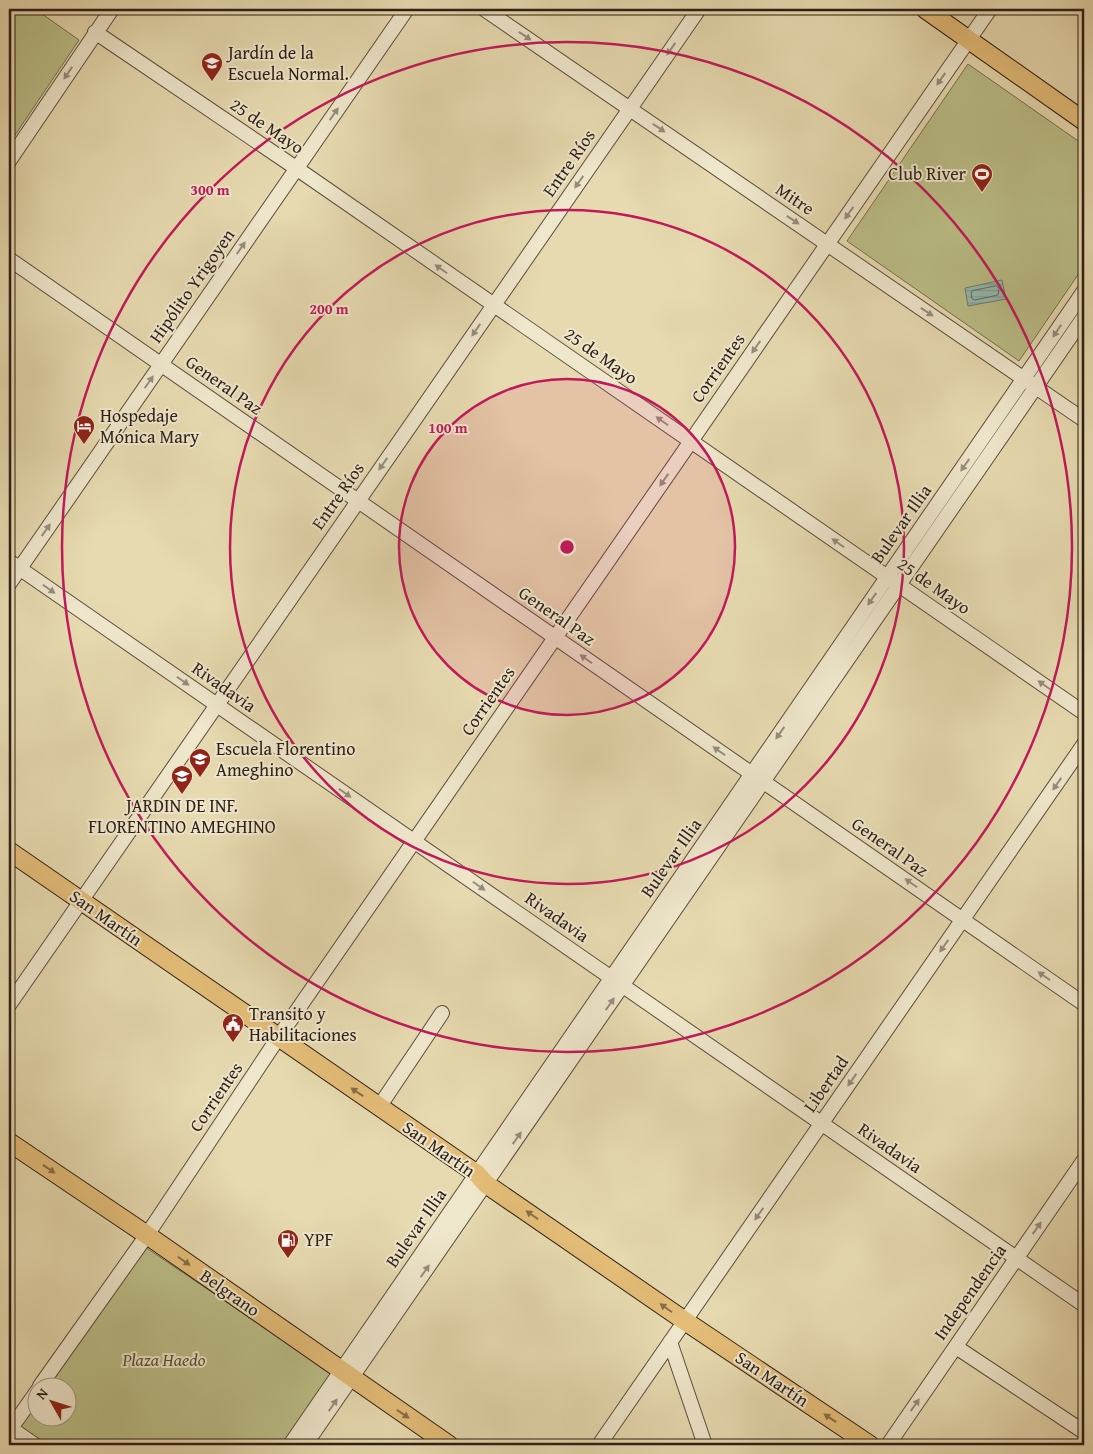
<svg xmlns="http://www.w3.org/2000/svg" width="1093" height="1454" font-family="'Gentium Book Plus',serif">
  <defs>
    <pattern id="water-rules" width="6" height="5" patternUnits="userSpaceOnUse" patternTransform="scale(1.25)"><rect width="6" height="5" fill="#97bab0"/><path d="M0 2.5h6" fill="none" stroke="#829f97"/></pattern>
  </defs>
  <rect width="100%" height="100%" fill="#e7dab0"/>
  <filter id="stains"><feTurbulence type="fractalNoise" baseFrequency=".004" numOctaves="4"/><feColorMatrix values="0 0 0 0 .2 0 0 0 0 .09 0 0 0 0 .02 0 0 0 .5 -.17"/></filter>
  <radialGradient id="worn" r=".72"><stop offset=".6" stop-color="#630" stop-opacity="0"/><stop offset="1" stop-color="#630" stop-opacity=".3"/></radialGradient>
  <path fill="#bbbe87" stroke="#746e4f" d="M 9,9 L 35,9 L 79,40 L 9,144 Z
    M 968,64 L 1084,145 L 1084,266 L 1019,361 L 847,241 Z
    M 142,1245 L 333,1374 L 285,1445 L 41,1445 L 16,1428 L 37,1396 L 38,1416 L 68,1416 L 68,1386 L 44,1386 Z"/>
  <path fill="url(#water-rules)" stroke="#6c7c73" d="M 1002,280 L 1006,299 L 968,306 L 965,288 Z"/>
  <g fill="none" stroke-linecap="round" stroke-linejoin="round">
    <path stroke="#626c64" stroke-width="1" d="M 996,286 L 999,288 L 998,295 L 975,300 L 972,299 L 971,293 L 972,291 Z"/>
    <g stroke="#5b4d3d" stroke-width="16">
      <path id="minor" d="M 484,9 L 1084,420
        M 95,32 L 296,168 L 1084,713
        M 9,161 L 112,9
        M 9,259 L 1084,1004
        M 9,561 L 1084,1305
        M 9,584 L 407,9
        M 9,1005 L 699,9
        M 379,1107 L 442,1013
        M 670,1342 L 705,1445
        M 956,1347 L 1084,1432
        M 40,1386 L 147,1235 L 278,1038 L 990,9
        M 9,1427 L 35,1445
        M 9,1431 L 38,1390
        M 9,1443 L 12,1445
        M 290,1445 L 1084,291
        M 305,1445 L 1084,317
        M 599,1445 L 1084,744
        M 888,1445 L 1084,1160"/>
    </g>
    <g stroke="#2c1e17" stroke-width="20">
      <path id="major" d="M 925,9 L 1084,121
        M 9,851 L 477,1174 L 486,1184 L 685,1321 L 870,1445
        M 9,1142 L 147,1235 L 449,1445"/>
    </g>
    <use href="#minor" stroke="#efe7cc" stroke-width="14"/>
    <use href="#major" stroke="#e4bd78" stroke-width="18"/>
  </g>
  <defs><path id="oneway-solid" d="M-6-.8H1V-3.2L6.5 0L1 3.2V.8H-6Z" transform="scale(1.25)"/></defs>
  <g fill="#978d7b">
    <use href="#oneway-solid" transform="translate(525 36) rotate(34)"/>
    <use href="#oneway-solid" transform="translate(671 49) rotate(125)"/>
    <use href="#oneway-solid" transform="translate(68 73) rotate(124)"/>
    <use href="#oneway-solid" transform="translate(941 79) rotate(125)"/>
    <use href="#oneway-solid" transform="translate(334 114) rotate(-55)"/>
    <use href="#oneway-solid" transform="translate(659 128) rotate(34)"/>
    <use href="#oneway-solid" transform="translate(579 182) rotate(125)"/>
    <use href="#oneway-solid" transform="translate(849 213) rotate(125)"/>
    <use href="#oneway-solid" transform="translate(793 220) rotate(34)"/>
    <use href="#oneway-solid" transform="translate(241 248) rotate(-55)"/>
    <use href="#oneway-solid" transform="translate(441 269) rotate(-145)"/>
    <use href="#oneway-solid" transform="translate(927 312) rotate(34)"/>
    <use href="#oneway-solid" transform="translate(476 330) rotate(125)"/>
    <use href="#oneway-solid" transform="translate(1057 331) rotate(124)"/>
    <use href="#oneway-solid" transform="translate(756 347) rotate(125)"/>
    <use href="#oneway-solid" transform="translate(149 382) rotate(-55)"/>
    <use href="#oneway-solid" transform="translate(662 421) rotate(-145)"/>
    <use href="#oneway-solid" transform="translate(383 464) rotate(125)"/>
    <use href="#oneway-solid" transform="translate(965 465) rotate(125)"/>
    <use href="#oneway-solid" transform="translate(664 480) rotate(125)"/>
    <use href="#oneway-solid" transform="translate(46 530) rotate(-55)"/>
    <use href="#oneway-solid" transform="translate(838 543) rotate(-145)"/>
    <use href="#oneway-solid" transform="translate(49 589) rotate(35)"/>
    <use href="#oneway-solid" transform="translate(872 599) rotate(125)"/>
    <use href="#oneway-solid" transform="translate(586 659) rotate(-145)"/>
    <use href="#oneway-solid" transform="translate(183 681) rotate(35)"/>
    <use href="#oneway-solid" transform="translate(1044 685) rotate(-145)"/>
    <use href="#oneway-solid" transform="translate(780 733) rotate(125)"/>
    <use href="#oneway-solid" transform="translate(719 751) rotate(-145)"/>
    <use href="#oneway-solid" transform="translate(1057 784) rotate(125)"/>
    <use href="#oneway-solid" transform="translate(345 793) rotate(35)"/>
    <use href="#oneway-solid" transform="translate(911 883) rotate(-145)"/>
    <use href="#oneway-solid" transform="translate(479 886) rotate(35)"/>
    <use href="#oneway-solid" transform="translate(944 946) rotate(125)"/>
    <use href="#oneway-solid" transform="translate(1044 976) rotate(-145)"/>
    <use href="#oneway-solid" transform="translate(610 1004) rotate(-55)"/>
    <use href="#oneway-solid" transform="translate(852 1080) rotate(125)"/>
    <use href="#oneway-solid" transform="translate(517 1138) rotate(-55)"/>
    <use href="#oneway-solid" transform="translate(759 1214) rotate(125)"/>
    <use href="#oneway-solid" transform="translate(1037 1228) rotate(-55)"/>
    <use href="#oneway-solid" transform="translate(425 1271) rotate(-55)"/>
    <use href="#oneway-solid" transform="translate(333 1405) rotate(-55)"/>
    <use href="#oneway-solid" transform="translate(915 1405) rotate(-55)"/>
  </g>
  <g fill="#886e48">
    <use href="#oneway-solid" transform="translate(357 1092) rotate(-146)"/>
    <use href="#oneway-solid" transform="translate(49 1169) rotate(34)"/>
    <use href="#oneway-solid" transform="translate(532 1215) rotate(-145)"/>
    <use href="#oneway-solid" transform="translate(184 1261) rotate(35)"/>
    <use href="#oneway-solid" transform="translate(666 1308) rotate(-145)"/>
    <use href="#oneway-solid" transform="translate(403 1414) rotate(34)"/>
    <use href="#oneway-solid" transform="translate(830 1418) rotate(-146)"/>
  </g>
  <circle cx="567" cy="547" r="168" fill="#c2185b" fill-opacity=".12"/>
  <g fill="none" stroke="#c2185b" stroke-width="2.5">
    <circle cx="567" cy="547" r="168"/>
    <circle cx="567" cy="547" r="337"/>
    <circle cx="567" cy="547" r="505"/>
  </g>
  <defs>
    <g id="school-pin" transform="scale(1.125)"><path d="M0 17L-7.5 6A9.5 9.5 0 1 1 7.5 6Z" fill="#8f2418" stroke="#efe7cc"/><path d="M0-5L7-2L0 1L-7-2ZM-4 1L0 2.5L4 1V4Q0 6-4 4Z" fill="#fff"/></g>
    <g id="stadium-pin" transform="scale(1.125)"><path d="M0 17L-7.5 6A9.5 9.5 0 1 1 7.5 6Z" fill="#8f2418" stroke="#efe7cc"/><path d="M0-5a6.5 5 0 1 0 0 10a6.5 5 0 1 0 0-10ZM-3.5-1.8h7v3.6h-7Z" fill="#fff"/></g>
    <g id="hotel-pin" transform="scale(1.125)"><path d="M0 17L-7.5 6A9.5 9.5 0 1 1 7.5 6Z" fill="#8f2418" stroke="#efe7cc"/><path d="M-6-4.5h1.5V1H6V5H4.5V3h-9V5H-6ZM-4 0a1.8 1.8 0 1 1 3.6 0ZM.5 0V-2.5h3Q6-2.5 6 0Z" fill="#fff"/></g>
    <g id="civic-pin" transform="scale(1.125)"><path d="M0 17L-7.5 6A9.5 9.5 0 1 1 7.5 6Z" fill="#8f2418" stroke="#efe7cc"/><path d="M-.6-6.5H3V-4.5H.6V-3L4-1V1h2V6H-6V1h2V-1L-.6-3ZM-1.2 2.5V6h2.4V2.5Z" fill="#fff"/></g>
    <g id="fuel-pin" transform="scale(1.125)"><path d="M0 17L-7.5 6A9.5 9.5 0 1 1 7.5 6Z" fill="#8f2418" stroke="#efe7cc"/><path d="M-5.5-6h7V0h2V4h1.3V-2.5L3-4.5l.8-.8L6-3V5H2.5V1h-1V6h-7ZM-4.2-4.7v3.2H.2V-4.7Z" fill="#fff"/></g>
  </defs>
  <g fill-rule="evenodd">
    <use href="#school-pin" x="212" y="63"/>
    <use href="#stadium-pin" x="982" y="174"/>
    <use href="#hotel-pin" x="84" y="426"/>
    <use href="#school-pin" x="200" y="759"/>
    <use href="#school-pin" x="182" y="776"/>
    <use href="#civic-pin" x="233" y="1024"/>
    <use href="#fuel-pin" x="288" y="1240"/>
  </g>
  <g text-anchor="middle" stroke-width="4" stroke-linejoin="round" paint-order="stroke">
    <g font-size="18" fill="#2c1e17" stroke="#efe7cc" text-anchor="start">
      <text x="228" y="59">Jardín de la<tspan x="228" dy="21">Escuela Normal.</tspan></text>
      <text x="966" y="180" text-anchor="end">Club River</text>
      <text x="100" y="422">Hospedaje<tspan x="100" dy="21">Mónica Mary</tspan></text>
      <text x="216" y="755">Escuela Florentino<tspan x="216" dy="21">Ameghino</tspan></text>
      <text x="182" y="812" text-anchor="middle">JARDIN DE INF.<tspan x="182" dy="21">FLORENTINO AMEGHINO</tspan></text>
      <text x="249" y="1020">Transito y<tspan x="249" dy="21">Habilitaciones</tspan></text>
      <text x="304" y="1246">YPF</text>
    </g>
    <g font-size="18" fill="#2c1e17" stroke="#efe7cc">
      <text transform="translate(267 126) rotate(34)" y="6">25 de Mayo</text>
      <text transform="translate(569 163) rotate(-55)" y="6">Entre Ríos</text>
      <text transform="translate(795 199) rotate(34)" y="6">Mitre</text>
      <text transform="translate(192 286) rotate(-55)" y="6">Hipólito Yrigoyen</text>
      <text transform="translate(601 356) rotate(35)" y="6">25 de Mayo</text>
      <text transform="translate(718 368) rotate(-55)" y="6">Corrientes</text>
      <text transform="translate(224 385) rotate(35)" y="6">General Paz</text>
      <text transform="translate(338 496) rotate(-55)" y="6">Entre Ríos</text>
      <text transform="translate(901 524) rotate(-55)" y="6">Bulevar Illia</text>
      <text transform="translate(934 586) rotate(35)" y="6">25 de Mayo</text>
      <text transform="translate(557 616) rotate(35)" y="6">General Paz</text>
      <text transform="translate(224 687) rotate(35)" y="6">Rivadavia</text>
      <text transform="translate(488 701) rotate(-55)" y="6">Corrientes</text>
      <text transform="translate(890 847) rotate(35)" y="6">General Paz</text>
      <text transform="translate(671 858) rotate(-55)" y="6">Bulevar Illia</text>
      <text transform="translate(557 917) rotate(35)" y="6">Rivadavia</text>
      <text transform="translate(106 918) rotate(35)" y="6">San Martín</text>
      <text transform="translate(826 1084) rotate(-55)" y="6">Libertad</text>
      <text transform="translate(216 1097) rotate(-56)" y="6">Corrientes</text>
      <text transform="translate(890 1148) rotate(35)" y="6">Rivadavia</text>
      <text transform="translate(439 1149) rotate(35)" y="6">San Martín</text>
      <text transform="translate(416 1228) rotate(-55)" y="6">Bulevar Illia</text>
      <text transform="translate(970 1292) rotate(-55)" y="6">Independencia</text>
      <text transform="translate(230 1293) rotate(35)" y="6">Belgrano</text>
      <text transform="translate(772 1379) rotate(34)" y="6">San Martín</text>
    </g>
    <g font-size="18" font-style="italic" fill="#574e39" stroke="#efe7cc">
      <text x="164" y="1366">Plaza Haedo</text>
    </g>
  </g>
  <circle cx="567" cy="547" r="8" fill="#c2185b" stroke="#efe7cc" stroke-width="2.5"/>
  <g font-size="15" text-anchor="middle" font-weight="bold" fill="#c2185b" stroke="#efe7cc" stroke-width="4" stroke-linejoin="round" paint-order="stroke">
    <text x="210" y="195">300 m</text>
    <text x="329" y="314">200 m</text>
    <text x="448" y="433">100 m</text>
  </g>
  <rect width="1093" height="1454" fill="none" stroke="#e7dab0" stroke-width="30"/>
  <rect x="10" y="10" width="1073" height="1434" fill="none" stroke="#2c1e17" stroke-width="2.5"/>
  <rect x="15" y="15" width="1063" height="1424" fill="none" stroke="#2c1e17"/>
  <g transform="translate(52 1402) rotate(309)"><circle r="24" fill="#efe7cc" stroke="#a19784"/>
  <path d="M0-4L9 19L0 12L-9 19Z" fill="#8f2418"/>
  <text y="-8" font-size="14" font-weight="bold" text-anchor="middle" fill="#2c1e17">N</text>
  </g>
  <rect width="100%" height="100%" filter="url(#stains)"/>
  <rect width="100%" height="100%" fill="url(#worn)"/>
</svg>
